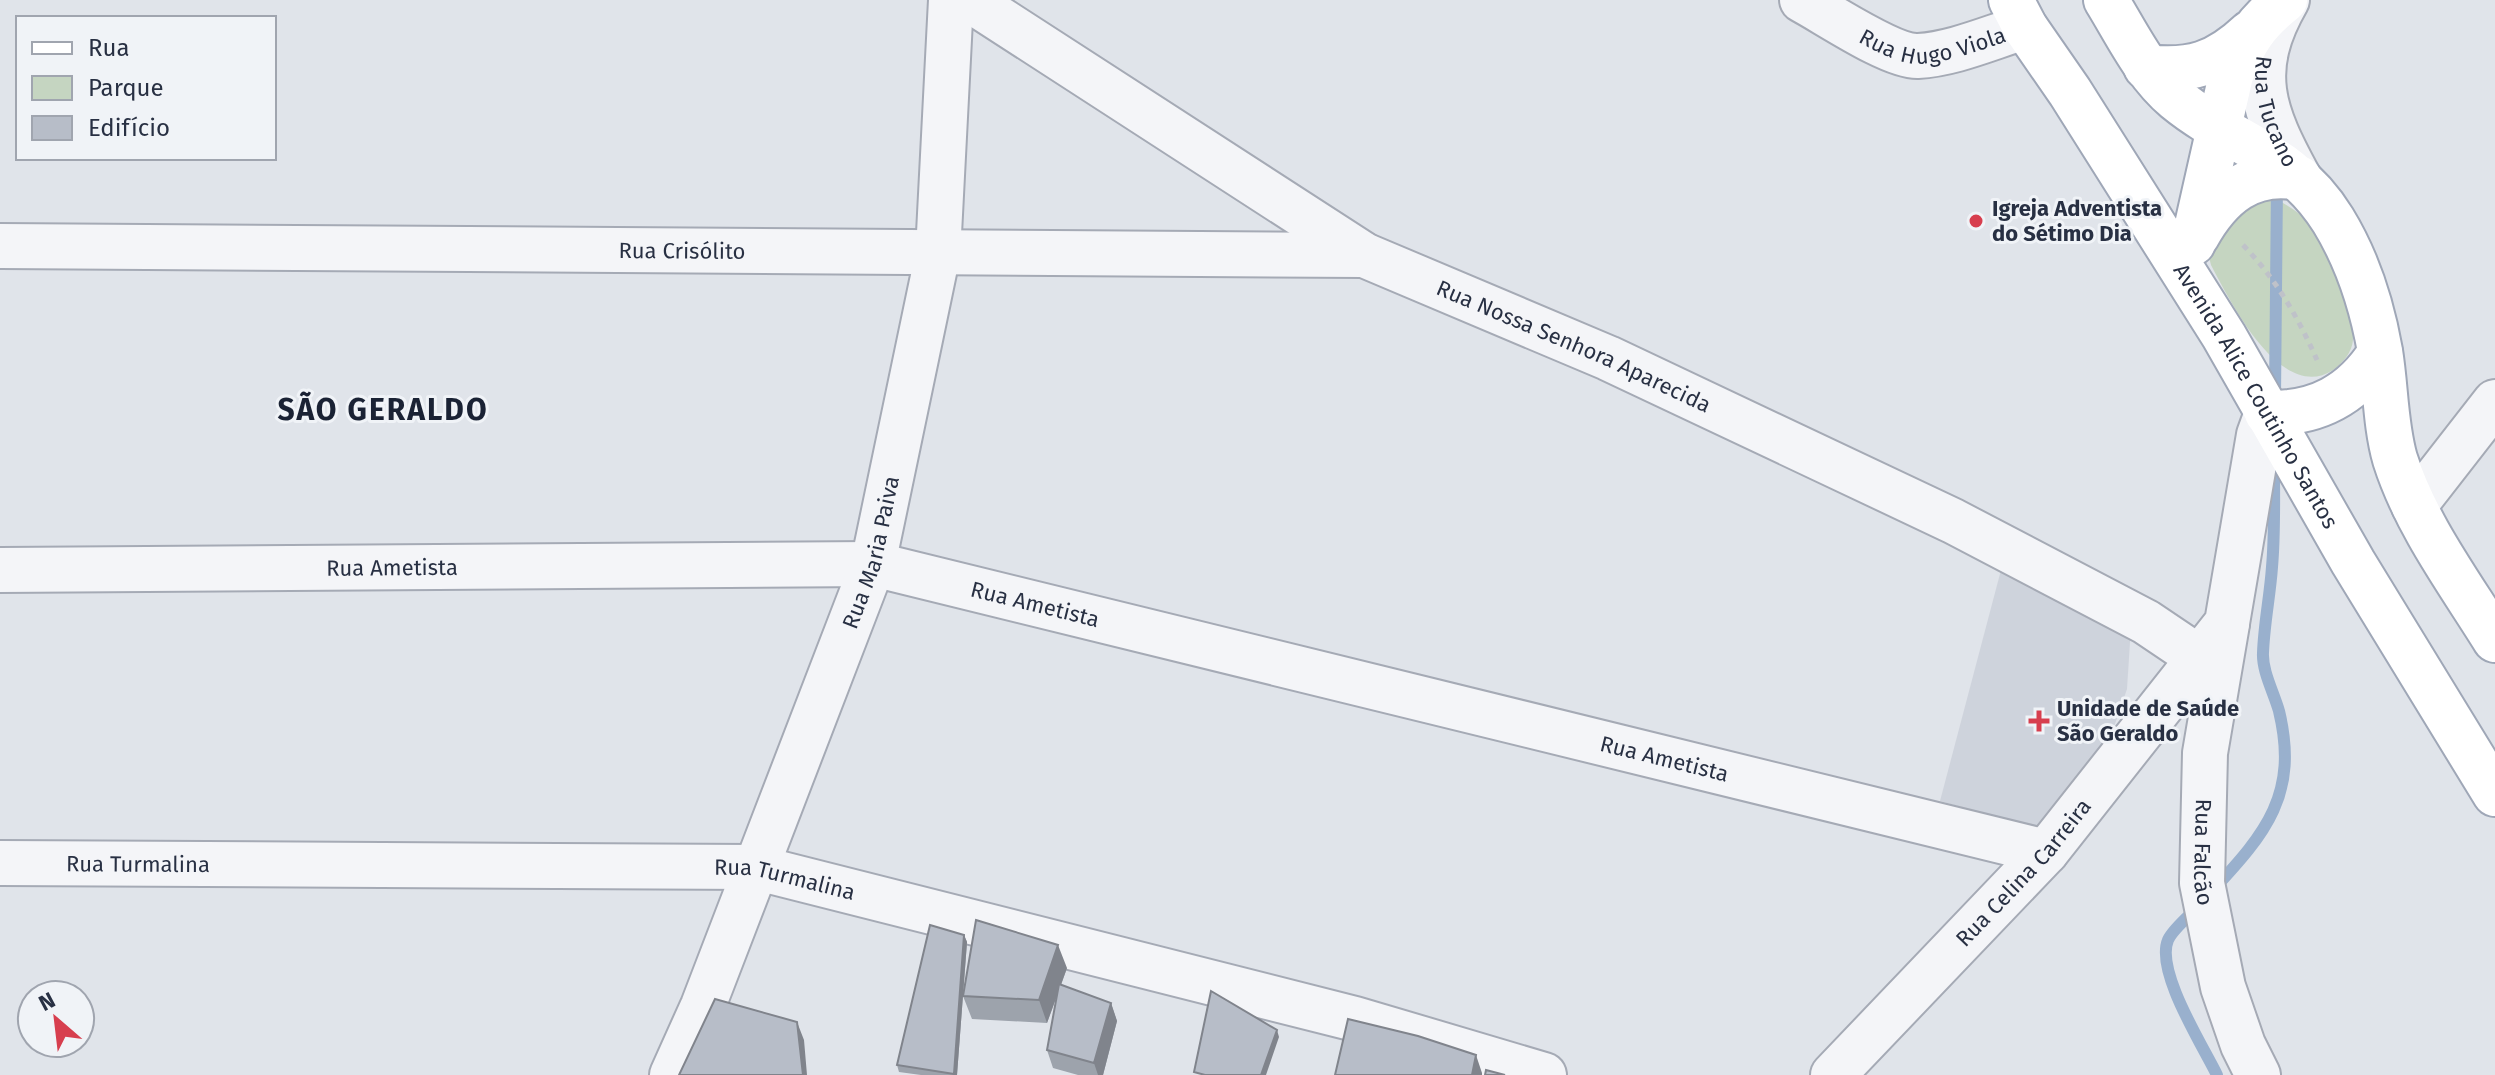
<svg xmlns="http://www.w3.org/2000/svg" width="2495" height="1075" font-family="'Fira Sans',sans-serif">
  <rect width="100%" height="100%" fill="#e0e4ea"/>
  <path fill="#ced3dc" d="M 2001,570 L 2131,627 L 2127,689 L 2105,753 L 2039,829 L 1940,801 Z"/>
  <path fill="#c5d5c1" d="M 2272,197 C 2286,204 2301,213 2312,226 C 2332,251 2356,307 2353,340 C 2352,352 2343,363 2333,370 C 2281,404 2230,301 2211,265 L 2209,257 L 2236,209 Z"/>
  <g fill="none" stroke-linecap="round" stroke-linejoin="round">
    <path stroke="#99b0cd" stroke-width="12" d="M 2275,397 L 2277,183
      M 2213,890 C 2266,833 2299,794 2279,711 C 2274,693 2262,671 2263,653 C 2264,624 2270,596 2272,567 C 2275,533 2274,498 2274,463
      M 2198,907 C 2189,916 2173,929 2168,940 C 2155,971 2203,1046 2217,1075"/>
    <g stroke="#a5aab5" stroke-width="48">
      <g id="minor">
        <path id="s1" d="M 970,0 L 1364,255 L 1608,358 L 1953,521 L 2146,622 L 2198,657"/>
        <path id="s2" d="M 1802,0 C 1828,14 1891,57 1918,56 C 1954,54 1991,37 2025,27"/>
        <path id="s3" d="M 2287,0 C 2246,71 2263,112 2299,178"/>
        <path id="s4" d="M 0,246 L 1364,255"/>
        <path d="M 2414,506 L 2495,402"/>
        <path id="s5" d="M 0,570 L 873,564 L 2046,852"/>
        <path id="s6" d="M 2227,624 L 2205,753 L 2202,883 L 2223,987 L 2243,1045 L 2258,1075"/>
        <path id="s7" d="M 0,863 L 754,867 L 1355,1019 L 1544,1075"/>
        <path id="s8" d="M 672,1075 L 703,1006 L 873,564 L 938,253 L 951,0"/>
        <path id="s9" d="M 1833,1075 L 2046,852 L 2227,623 L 2259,435 L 2267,413"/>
      </g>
    </g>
    <g stroke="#9fa7b7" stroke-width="48">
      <g id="major">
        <path id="s10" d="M 2011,0 L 2025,27 L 2070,92 L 2224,336 L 2353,562 L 2495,794"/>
        <path d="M 2106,0 C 2127,34 2145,73 2176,99 C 2232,145 2291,152 2333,220 C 2357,259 2372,306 2380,351 C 2386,387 2385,424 2395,459 C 2416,525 2459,582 2495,640"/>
        <path d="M 2146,67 C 2191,72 2217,64 2250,33"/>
        <path d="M 2197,236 C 2220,195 2251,169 2299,178"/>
        <path d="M 2193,243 L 2231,75 C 2245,40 2256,23 2285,0"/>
        <path d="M 2267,413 C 2317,414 2353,395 2380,353"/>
      </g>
    </g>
    <path stroke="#bfc2c9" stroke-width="5" stroke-dasharray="6 6" stroke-linecap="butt" d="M 2243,245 C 2276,279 2298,317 2317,360"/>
    <use href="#minor" stroke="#f4f5f8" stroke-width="44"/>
    <use href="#major" stroke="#fff" stroke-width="44"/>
  </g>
  <path fill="#9da3ac" d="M 964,935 L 967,942 L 957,1075 L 921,1075 L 899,1072 L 897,1065 Z
    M 1067,968 L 1061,985 L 1111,1003 L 1117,1021 L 1103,1075 L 1078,1075 L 1053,1068 L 1047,1050 L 1058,993 L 1047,1023 L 972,1019 L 963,996 Z"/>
  <path fill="#80848c" d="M 964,935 L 967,942 L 957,1075 L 954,1075 Z
    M 1058,945 L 1067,968 L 1047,1023 L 1039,1000 Z
    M 1111,1003 L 1117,1021 L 1103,1075 L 1098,1075 L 1094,1063 Z
    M 797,1022 L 804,1040 L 807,1075 L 803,1075 Z
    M 1277,1030 L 1279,1037 L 1266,1075 L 1261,1075 Z
    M 1476,1055 L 1482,1073 L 1482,1075 L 1472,1075 Z"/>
  <path fill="#b7bdc8" stroke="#80848c" stroke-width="2" d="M 976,920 L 1058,945 L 1039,1000 L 963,996 Z
    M 930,925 L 964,935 L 954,1074 L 897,1065 Z
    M 1059,984 L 1111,1003 L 1094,1063 L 1047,1050 Z
    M 1211,991 L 1277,1030 L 1261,1075 L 1205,1075 L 1194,1072 Z
    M 715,999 L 797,1022 L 803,1075 L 679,1075 Z
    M 1348,1019 L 1418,1036 L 1476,1055 L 1472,1075 L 1335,1075 Z
    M 1486,1070 L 1505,1075 L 1485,1075 Z"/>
  <g fill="#d73e4e" stroke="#f0f3f7" stroke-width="3">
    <circle cx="1976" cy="221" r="8"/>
    <path d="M2035 709h8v8h8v8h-8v8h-8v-8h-8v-8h8z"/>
  </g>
  <g text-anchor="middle" stroke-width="6" stroke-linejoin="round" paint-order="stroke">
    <g font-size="22" fill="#283043" stroke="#f0f3f7">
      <text dy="8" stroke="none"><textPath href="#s2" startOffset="144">Rua Hugo Viola</textPath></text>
      <text dy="8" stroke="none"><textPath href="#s3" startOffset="118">Rua Tucano</textPath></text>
      <text dy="8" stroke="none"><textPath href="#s4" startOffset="682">Rua Crisólito</textPath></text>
      <text dy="8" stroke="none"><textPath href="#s1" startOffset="698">Rua Nossa Senhora Aparecida</textPath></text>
      <text dy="8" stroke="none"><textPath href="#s10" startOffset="466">Avenida Alice Coutinho Santos</textPath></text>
      <text dy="8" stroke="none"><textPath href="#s8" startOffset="560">Rua Maria Paiva</textPath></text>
      <text dy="8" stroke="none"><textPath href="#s5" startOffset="392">Rua Ametista</textPath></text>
      <text dy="8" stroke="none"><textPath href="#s5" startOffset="1040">Rua Ametista</textPath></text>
      <text dy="8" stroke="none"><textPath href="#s5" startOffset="1688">Rua Ametista</textPath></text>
      <text dy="8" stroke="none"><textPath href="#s6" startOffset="230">Rua Falcão</textPath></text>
      <text dy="8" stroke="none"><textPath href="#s7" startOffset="138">Rua Turmalina</textPath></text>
      <text dy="8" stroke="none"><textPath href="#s9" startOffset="278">Rua Celina Carreira</textPath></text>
      <text dy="8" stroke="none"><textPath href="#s7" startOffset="786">Rua Turmalina</textPath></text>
    </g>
    <g font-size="22" font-weight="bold" fill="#283043" stroke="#f0f3f7" text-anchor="start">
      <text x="1992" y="216">Igreja Adventista<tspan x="1992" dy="25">do Sétimo Dia</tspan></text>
      <text x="2057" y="716">Unidade de Saúde<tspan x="2057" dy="25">São Geraldo</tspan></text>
    </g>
    <g font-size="30" font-weight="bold" letter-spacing="2" fill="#1a2234" stroke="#f0f3f7">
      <text x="383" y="420">SÃO GERALDO</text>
    </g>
  </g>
  <rect x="16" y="16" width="260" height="144" fill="#f0f3f7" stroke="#a0a5af" stroke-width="2"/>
  <rect x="32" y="42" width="40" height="12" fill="#ffffff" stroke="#a0a5af" stroke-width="2"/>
  <text x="88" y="56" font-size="24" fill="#283043">Rua</text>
  <rect x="32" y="76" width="40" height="24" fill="#c5d5c1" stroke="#a0a5af" stroke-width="2"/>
  <text x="88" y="96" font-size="24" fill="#283043">Parque</text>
  <rect x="32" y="116" width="40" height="24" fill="#b7bdc8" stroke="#a0a5af" stroke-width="2"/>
  <text x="88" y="136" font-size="24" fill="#283043">Edifício</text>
  <g transform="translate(56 1019) rotate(332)"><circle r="38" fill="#f0f3f7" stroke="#a0a5af" stroke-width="2"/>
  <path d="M0-6L14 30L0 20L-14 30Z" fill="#d73e4e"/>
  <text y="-12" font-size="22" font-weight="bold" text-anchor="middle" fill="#283043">N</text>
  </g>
</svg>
